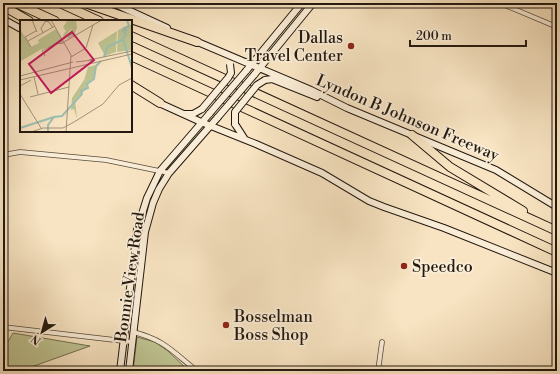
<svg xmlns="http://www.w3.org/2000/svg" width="560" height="374" font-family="'Libre Bodoni',serif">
  <rect width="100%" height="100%" fill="#f8e4c2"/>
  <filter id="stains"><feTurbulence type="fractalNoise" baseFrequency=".005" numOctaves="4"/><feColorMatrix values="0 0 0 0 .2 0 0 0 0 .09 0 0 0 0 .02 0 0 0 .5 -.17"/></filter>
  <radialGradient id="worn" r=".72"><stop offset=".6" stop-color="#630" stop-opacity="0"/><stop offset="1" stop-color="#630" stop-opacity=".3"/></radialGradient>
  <path fill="#bfc492" stroke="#716e50" d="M 13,333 L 90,346 L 20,371 L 3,371 L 3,346 L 9,340 Z
    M 137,337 L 155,342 L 168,351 L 189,371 L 133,371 Z"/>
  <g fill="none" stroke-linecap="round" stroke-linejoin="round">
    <g stroke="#584b3c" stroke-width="5.5">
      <path id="street" d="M 500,3 L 557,27
        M 3,155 L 20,152 L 106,160 L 169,173
        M 3,327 L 132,342
        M 133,332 C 165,340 173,352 197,371
        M 378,371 L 382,342"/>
    </g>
    <g stroke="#23180f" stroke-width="8">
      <path id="secondary" d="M 113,3 L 167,28
        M 3,19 L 21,29
        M 193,40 L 311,90 L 347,108 L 496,170 L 557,207
        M 246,71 L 302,3
        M 254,75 L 313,3
        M 265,80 L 272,79 L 317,97
        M 157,102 L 201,122 L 256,144 L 322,173 L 369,201 L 384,207 L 444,228 L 557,273
        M 184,114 L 193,114 L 202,109
        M 235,124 L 244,138
        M 120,371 L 137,230 L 147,198 L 160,171 L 210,113
        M 129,371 L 145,232 L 153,203 L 159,189 L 169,173 L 218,117"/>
    </g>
    <g stroke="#23180f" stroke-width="10">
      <path id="highway" d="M 16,3 L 55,21
        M 60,3 L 99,21
        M 85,3 L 197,42
        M 3,6 L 29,21
        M 131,36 L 557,231
        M 131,56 L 557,252
        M 131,85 L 160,103
        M 412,135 L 450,167 L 523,211"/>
    </g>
    <use href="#street" stroke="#faedd7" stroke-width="4"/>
    <use href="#secondary" stroke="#faedd7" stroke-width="6"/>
    <use href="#highway" stroke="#f8e4c2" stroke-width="8"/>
    <g stroke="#23180f" stroke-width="8" stroke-linecap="butt">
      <path id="secondary-bridge" d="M 202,109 L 228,78 L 231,73 L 230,64
        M 210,113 L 246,71
        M 218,117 L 254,75
        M 235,124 L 235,112 L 257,85 L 265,80"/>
    </g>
    <use href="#secondary-bridge" stroke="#faedd7" stroke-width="6"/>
  </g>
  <g fill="#8f2418" stroke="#faedd7" stroke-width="1.5">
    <circle cx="351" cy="46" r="4"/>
    <circle cx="404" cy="266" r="4"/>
    <circle cx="226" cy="325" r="4"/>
  </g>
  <g text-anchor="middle" stroke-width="3.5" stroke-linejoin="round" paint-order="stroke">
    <g font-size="16" fill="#23180f" stroke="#faedd7" text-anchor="start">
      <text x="343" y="43" text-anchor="end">Dallas<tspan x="343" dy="18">Travel Center</tspan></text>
      <text x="412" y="272">Speedco</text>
      <text x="234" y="322">Bosselman<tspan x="234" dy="18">Boss Shop</tspan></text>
    </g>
    <g font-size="16" fill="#23180f" stroke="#faedd7">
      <text transform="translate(408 117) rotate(23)" y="6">Lyndon B Johnson Freeway</text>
      <text transform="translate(129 277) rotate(-82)" y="6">Bonnie View Road</text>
    </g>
  </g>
  <g transform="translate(20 20)">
    <rect width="112" height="112" fill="#f8e4c2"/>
    <path d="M 48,0 L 56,0 L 57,8 L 54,15 L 47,19 L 52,8 L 44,18 L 43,15 L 46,11 L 43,7 ZM 112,4 L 112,30 L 97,32 L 98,10 ZM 0,9 L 11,27 L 19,23 L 18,20 L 36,9 L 44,22 L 20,30 L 1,41 L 0,44 ZM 97,11 L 96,32 L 85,36 L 78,23 ZM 80,44 L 76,47 L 73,59 L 66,64 L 67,68 L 55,80 L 57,98 L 54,89 L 51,90 L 52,78 L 64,60 L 68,47 Z" fill="#bfc492"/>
    <path fill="none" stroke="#9dbfb1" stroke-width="2" d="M 103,19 L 112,48M 84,37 L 87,27 L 102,20 L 106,14 L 103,11 L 106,10 L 104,8 L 109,6 L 107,0M 0,108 L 34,97M 28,112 L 28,105 L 34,97 L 42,96 L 62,74 L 61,71 L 68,68 L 67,64 L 74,59 L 76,46 L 81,41"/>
    <path fill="none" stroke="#a3927a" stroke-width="1" d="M 12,0 L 17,12M 21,0 L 29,2 L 33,8M 31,0 L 51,35 L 46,112M 23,13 L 21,8 L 26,1M 8,21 L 35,6M 44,22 L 73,5M 11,27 L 5,17 L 16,11M 25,36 L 22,31 L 35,24 L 44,23M 51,37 L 66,28 L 73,5 L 82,0M 69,40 L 112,31M 56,42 L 73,40M 0,56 L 53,42M 14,57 L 18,74M 0,60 L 112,34M 0,66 L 11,60M 0,74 L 21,108M 10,77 L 49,67M 54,102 L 83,84 L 99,65 L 112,58M 43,108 L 54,102M 11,112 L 23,108 L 43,108"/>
    <path fill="#c2185b" fill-opacity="0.15" stroke="#c2185b" stroke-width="2" d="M 52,12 L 74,40 L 31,73 L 9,44 Z"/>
    <rect width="112" height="112" fill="none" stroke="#23180f" stroke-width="2"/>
  </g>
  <rect width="560" height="374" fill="none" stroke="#f8e4c2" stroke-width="16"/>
  <rect x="4" y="4" width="552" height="366" fill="none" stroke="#23180f" stroke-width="2"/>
  <rect x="8" y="8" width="544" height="358" fill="none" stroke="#23180f"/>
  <g transform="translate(42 332) rotate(217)" stroke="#faedd7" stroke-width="3" paint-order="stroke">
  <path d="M0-3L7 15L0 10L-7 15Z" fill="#23180f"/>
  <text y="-6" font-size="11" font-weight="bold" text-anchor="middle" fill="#23180f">N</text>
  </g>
  <path d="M410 40v6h116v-6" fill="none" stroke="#23180f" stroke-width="2"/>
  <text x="416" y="40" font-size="12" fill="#23180f" stroke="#faedd7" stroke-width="3" paint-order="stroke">200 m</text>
  <rect width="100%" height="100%" filter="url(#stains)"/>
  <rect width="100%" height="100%" fill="url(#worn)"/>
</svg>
